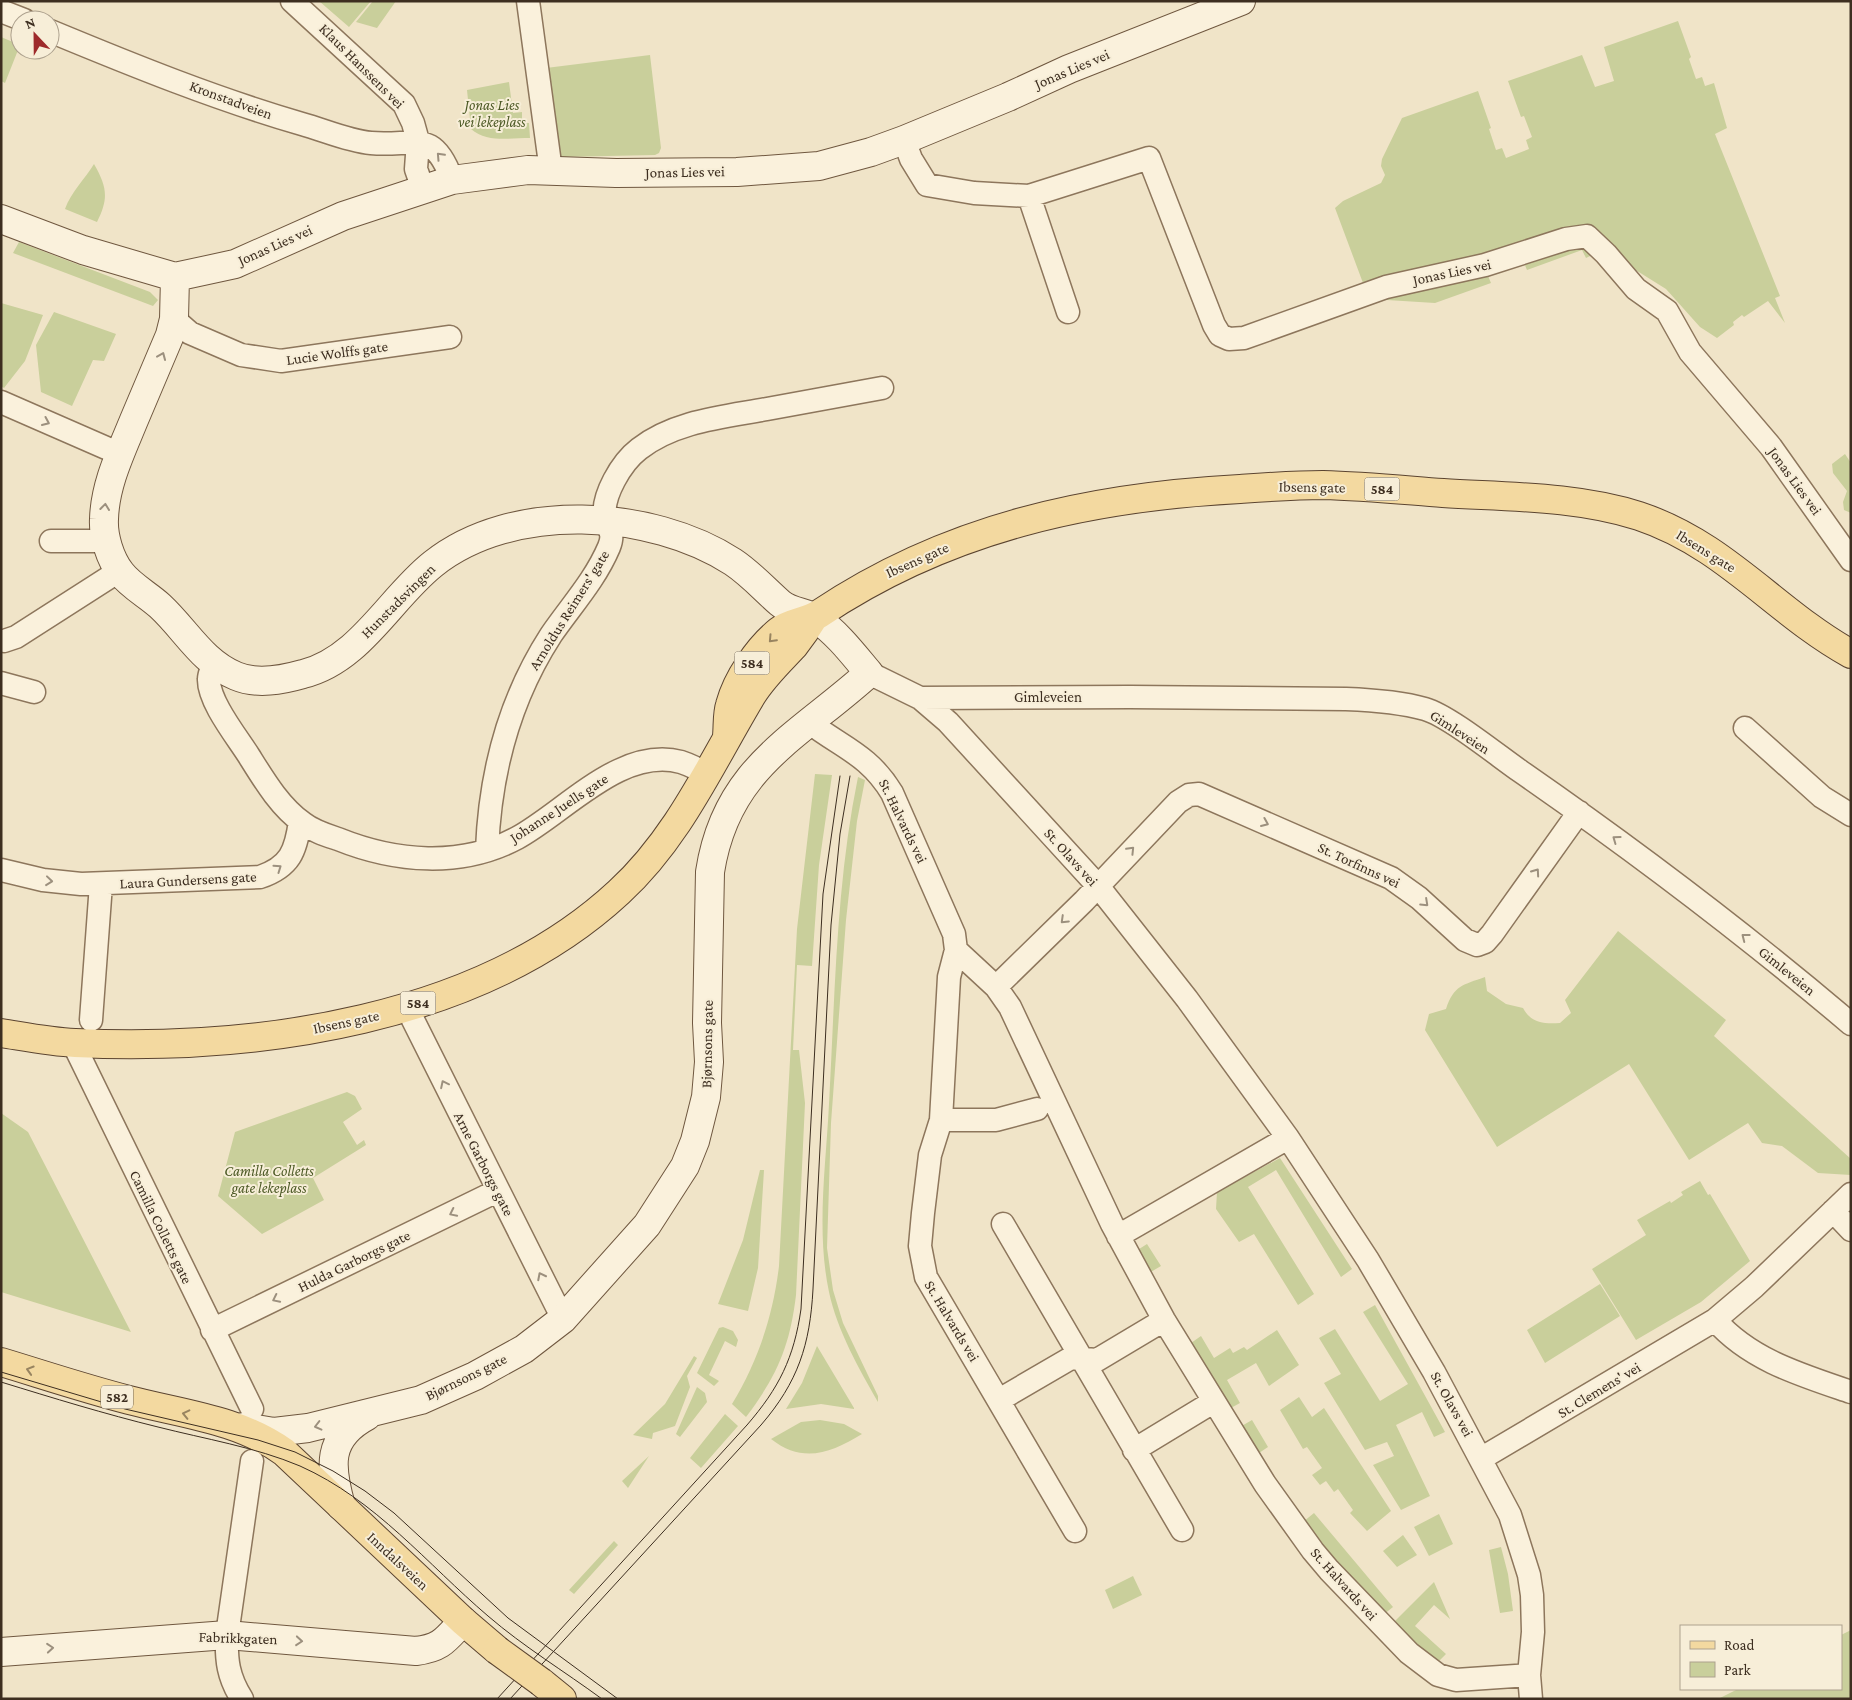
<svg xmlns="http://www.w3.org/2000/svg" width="1852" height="1700" font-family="'Crimson Pro',serif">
  <rect width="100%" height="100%" fill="#f0e4c8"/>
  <path fill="#c9cf9b" d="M 319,1 L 371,1 L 349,27 Z
    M 373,1 L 396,1 L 377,28 L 356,22 Z
    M 1678,21 L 1691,57 L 1689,59 L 1696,79 L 1702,77 L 1705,86 L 1714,83 L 1727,128 L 1715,134 L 1780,296 L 1775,298 L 1785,323 L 1768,301 L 1744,317 L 1742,315 L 1733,322 L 1734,325 L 1717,338 L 1700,327 L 1666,289 L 1634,269 L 1613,245 L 1586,258 L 1582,250 L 1527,270 L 1524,263 L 1488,276 L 1491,283 L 1435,303 L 1387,300 L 1363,283 L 1335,208 L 1343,201 L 1381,183 L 1385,175 L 1381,166 L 1382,159 L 1402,118 L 1478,91 L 1491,128 L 1489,129 L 1496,150 L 1502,148 L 1506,158 L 1529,149 L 1526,140 L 1532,137 L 1524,116 L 1521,117 L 1508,81 L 1582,55 L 1595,87 L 1614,81 L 1604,47 Z
    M 1,37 L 20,45 L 5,83 L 1,81 Z
    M 650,55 L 661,148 L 659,153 L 655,155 L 560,157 L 546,68 Z
    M 509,82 L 513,113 L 522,112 L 522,123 L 529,123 L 530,138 C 510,138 487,143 471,129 L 467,90 Z
    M 94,164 C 107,187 109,198 97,222 L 65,209 C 71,192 85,179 94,164 Z
    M 19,242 L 150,292 L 158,300 L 153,306 L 13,253 Z
    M 1,303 L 43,315 L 25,361 L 4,388 L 1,386 Z
    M 54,312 L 116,334 L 104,361 L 93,360 L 72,406 L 41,392 L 36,345 Z
    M 1845,454 L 1851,463 L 1851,513 L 1844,510 L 1843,502 L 1847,491 L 1833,473 L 1832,464 Z
    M 815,774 L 832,775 L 819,865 L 812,966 L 797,965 L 793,1050 L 799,1050 L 805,1103 L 796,1295 C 790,1346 777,1376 746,1417 L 732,1404 C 758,1361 773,1316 779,1266 L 797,929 Z
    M 858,777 L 865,780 L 857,821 L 846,920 L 831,1123 L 827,1248 L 833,1290 L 843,1323 L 878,1396 L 878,1402 C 859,1369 837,1330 829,1292 C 816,1231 826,1165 829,1104 C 835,995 836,884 858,777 Z
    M 1618,931 L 1726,1020 L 1714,1036 L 1851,1159 L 1851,1175 L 1818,1173 L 1782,1146 L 1762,1143 L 1748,1123 L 1689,1160 L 1629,1064 L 1497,1147 L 1425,1030 L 1429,1014 L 1446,1009 C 1454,985 1463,985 1485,977 L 1487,991 L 1506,1004 L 1523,1008 C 1531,1023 1543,1024 1560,1023 L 1571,1013 L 1565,1000 Z
    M 347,1092 L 355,1096 L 362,1109 L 343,1122 L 357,1145 L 364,1140 L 366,1145 L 313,1178 L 324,1200 L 262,1234 L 218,1196 L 235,1132 Z
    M 1,1113 L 28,1132 L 131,1332 L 1,1292 Z
    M 1280,1158 L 1352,1269 L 1341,1277 L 1276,1170 L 1248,1187 L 1314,1294 L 1298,1305 L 1254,1234 L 1239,1242 L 1216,1209 L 1217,1192 Z
    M 760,1170 L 764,1170 L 758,1268 L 748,1311 L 718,1304 L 743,1240 Z
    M 1700,1181 L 1708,1195 L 1710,1194 L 1750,1261 L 1701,1302 L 1636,1340 L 1592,1269 L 1646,1235 L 1637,1220 L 1670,1201 L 1671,1203 L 1683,1195 L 1681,1192 Z
    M 1147,1244 L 1161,1266 L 1149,1273 L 1136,1251 Z
    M 1600,1284 L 1620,1316 L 1545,1363 L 1527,1330 Z
    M 1375,1305 L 1445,1432 L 1434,1437 L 1422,1412 L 1396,1425 L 1430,1496 L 1401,1510 L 1373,1465 L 1394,1456 L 1387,1442 L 1365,1450 L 1324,1383 L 1341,1374 L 1319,1338 L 1335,1329 L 1380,1401 L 1408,1384 L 1363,1312 Z
    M 723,1327 L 733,1331 L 738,1340 L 736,1347 L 725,1341 L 709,1375 L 719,1381 L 714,1386 L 697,1373 L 719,1328 Z
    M 1277,1330 L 1299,1365 L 1269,1386 L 1256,1363 L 1227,1380 L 1240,1403 L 1229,1409 L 1191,1343 L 1201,1336 L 1214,1358 L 1230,1348 L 1233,1353 L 1244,1347 L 1247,1350 Z
    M 817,1346 L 854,1408 L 854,1409 L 821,1404 L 786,1409 L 802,1383 Z
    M 694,1356 L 697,1358 L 687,1376 L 690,1387 L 675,1426 L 653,1433 L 652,1439 L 633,1435 L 665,1404 Z
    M 697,1387 L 705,1393 L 707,1402 L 680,1437 L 676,1434 Z
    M 1299,1397 L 1312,1417 L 1324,1408 L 1391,1511 L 1367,1531 L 1350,1513 L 1353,1510 L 1338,1489 L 1334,1492 L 1326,1481 L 1320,1485 L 1312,1475 L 1322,1468 L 1307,1447 L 1303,1449 L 1280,1410 Z
    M 725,1414 L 738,1426 L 701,1468 L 690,1458 Z
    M 820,1420 L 844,1424 L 862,1434 C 831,1453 803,1464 771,1439 L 801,1422 Z
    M 1252,1420 L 1268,1447 L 1256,1455 L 1240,1427 Z
    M 649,1456 L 628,1488 L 622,1481 Z
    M 1314,1513 L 1393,1607 L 1383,1615 L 1331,1557 L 1303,1522 Z
    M 1439,1514 L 1453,1544 L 1429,1556 L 1414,1527 Z
    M 1403,1535 L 1417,1555 L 1397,1567 L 1383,1551 Z
    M 614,1541 L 618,1545 L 574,1594 L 569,1590 Z
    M 1501,1547 L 1508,1574 L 1513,1611 L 1500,1613 L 1489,1550 Z
    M 1133,1576 L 1142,1595 L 1113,1609 L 1105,1590 Z
    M 1434,1582 L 1450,1619 L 1434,1605 L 1415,1626 L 1446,1654 L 1437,1663 L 1392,1624 Z
    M 1851,1630 L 1851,1699 L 1718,1699 L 1738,1689 L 1841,1689 L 1841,1635 Z"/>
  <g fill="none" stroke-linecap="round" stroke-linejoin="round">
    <g stroke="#8d765c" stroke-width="25">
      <path id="street" d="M 292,1 L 404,104 L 413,123 L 418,141 L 416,169 L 423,189
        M 528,1 L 551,171
        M 1,11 L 24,20
        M 50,31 C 132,65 216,99 302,124 C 324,130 348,141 371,143 C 415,147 433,127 452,180
        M 904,140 L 911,159 L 927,185 L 974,193 L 1029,196 L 1149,158 L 1214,325 L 1220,335 L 1229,339 L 1244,338 L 1386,287 L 1485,265 L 1566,239 L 1587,236 L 1606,254 L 1636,289 L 1667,311 L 1690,352 L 1771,447 L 1851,560
        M 1029,196 L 1068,312
        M 174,319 L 190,333 L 241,355 L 281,361 L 450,337
        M 1,402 L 120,454
        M 51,541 L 107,541
        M 4,641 L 16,637 L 119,571
        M 213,664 C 212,669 209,674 209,679 C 208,701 237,737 249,756 C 264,780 280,807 303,823 C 313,831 326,835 338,839 C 395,862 461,868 517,838 C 565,812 621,746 681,762 C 690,765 700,770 708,775
        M 869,673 L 920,698 L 948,722 L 1098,886 L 1187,999 L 1288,1138 L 1368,1260 L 1434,1372 L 1510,1515 L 1529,1575 L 1532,1595 L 1533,1632 L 1529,1675 L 1531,1699
        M 1,683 L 34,692
        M 920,698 L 1130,697 L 1346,699 C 1372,700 1400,702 1425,709 C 1449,716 1497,755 1520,771 C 1634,850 1745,934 1851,1024
        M 810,723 C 843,748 869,755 892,793 L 954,934 L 956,950 L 996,987 L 1010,1007 L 1112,1224 L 1164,1320 L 1265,1484 L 1313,1551 L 1329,1570 L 1409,1653 L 1438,1675 L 1456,1680 L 1529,1675
        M 1745,728 L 1822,797 L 1851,815
        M 487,850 C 490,773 509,700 551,635 C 571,606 595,580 609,547 C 615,532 608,530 605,519 C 601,496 622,462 639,449 C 675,421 724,417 767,409 C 806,402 844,395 882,388
        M 1,870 L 43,880 L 81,884 L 260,877 C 290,867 296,851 300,821
        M 956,950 L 949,977 L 941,1120 L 930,1155 L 923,1213 L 920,1246 L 926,1277 L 1075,1531
        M 996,987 L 1084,901 L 1178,802 L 1189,795 L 1199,794 L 1391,878 L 1419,898 L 1465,940 L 1477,945 L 1485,942 L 1492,934 L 1579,812
        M 407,1008 L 563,1319
        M 91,1020 L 101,884
        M 73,1043 L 252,1409
        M 941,1120 L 996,1120 L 1037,1109
        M 1833,1211 L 1851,1230
        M 1003,1224 L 1182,1530
        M 1118,1236 L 1288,1138
        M 1715,1320 C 1750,1360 1801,1375 1851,1392
        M 212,1330 L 497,1191
        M 999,1400 L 1071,1358 L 1097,1360 L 1164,1320
        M 1134,1450 L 1213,1402
        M 1482,1458 L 1715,1320 L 1754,1287 L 1851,1194
        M 242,1699 C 228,1677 226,1660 227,1635 L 252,1461"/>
    </g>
    <g stroke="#6f573f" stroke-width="30">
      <path id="secondary" d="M 1,219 L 83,250 L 175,277 L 235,264 L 343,216 L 452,180 L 528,170 L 616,173 L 737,172 L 819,166 L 871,152 L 904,140 L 1008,97 L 1069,69 L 1241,1
        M 175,277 L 174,319 L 170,335 C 158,363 146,392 134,420 C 121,452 105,484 104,519 C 103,536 110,559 121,573 C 131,586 148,595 160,606 C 186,630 202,662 236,676 C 257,685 282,680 303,674 C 360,660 390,598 433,564 C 512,501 651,509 733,562 C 751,574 764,589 780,603 C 790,612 806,612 817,619 C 838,634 853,654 869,673 C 797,738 726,767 710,872 L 707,1023 L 709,1062 L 706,1097 L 695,1141 L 685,1166 L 647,1225 L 563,1319 L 524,1349 L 475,1376 L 421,1400 L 308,1428 L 274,1432 L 243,1427
        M 341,1506 C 330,1467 326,1438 367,1416
        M 1,1652 L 227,1635 L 416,1651 C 442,1648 446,1639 463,1621"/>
    </g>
    <g stroke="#5b4430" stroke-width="30">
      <path id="primary" d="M 727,736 C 728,726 727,714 730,705 C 737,679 758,648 779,631 C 790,622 807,622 819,614 C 947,528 1089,497 1240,489 C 1268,487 1295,485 1323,485 C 1363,486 1403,490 1443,493 C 1507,497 1577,496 1639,516 C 1726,545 1775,612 1851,654
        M 1,1033 C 26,1037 51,1042 75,1043 C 257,1051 480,1021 619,892 C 679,837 711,763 752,695 C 764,676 779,662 794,646 C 801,637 808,627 814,617
        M 1,1362 C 44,1375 86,1389 129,1400 C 182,1414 238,1419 284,1452 L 463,1621 L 497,1650
        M 541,1682 L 562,1699"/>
    </g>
    <use href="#street" stroke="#faf1dc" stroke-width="22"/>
    <use href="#secondary" stroke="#faf1dc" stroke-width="28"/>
    <use href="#primary" stroke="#f3d9a0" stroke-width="28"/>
    <path stroke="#3d2e20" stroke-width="1" d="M 1,1372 L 125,1409 L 258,1440 L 295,1452 L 333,1471 L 365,1491 L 394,1513 L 508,1618 L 618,1699
      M 1,1382 C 53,1398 105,1414 158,1427 C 205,1439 255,1447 300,1466 C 376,1500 427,1564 488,1616 C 524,1647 564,1671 602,1699
      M 497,1699 L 747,1425 C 779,1388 794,1358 801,1309 L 823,894 L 840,776
      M 510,1699 L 761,1425 C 798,1382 810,1345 813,1289 L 831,925 L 840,834 L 850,776"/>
    <g stroke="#5b4430" stroke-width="30" stroke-linecap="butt">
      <path id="primary-bridge" d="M 497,1650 L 541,1682"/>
    </g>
    <use href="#primary-bridge" stroke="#f3d9a0" stroke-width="28"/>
  </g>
  <defs><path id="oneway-chevron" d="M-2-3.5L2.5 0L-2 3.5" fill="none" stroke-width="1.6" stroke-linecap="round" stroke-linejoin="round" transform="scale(1.25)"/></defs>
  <g stroke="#9c907e">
    <use href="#oneway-chevron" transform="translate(440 156) rotate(-133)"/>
    <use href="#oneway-chevron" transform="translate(162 356) rotate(-67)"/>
    <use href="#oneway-chevron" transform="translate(46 422) rotate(24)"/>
    <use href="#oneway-chevron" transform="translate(105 507) rotate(-83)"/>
    <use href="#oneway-chevron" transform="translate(1265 823) rotate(23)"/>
    <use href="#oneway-chevron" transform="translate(1616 839) rotate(-144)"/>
    <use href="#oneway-chevron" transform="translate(1131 850) rotate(-46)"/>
    <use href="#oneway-chevron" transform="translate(278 868) rotate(-35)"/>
    <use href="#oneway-chevron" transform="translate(1536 872) rotate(-55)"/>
    <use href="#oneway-chevron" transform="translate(49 881) rotate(6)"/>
    <use href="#oneway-chevron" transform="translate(1425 903) rotate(43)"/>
    <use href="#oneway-chevron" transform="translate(1064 920) rotate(136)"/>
    <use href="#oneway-chevron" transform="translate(1745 937) rotate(-142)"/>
    <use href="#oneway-chevron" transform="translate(444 1084) rotate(-116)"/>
    <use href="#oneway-chevron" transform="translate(453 1213) rotate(154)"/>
    <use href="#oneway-chevron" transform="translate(541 1276) rotate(-117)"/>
    <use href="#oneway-chevron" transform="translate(276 1299) rotate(154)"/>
    <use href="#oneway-chevron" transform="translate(318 1426) rotate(166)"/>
    <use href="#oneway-chevron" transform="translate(299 1641) rotate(5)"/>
    <use href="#oneway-chevron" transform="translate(50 1648) rotate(-5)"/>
  </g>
  <g stroke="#988460">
    <use href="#oneway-chevron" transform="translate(772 639) rotate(133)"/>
    <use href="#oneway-chevron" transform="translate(30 1370) rotate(-163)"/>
    <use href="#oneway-chevron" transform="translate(186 1414) rotate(-167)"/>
  </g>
  <g text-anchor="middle" stroke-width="4" stroke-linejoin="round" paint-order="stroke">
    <g fill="#f7eed8" stroke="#756857" stroke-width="1">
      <rect x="1364.5" y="477.5" width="35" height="23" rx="4"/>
      <rect x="734.5" y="651.5" width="35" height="23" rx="4"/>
      <rect x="400.5" y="991.5" width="35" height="23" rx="4"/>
      <rect x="101" y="1385.5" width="32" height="23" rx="4"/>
    </g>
    <g font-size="14" font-weight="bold" fill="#3d2e20">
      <text x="1382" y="494">584</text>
      <text x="752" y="668">584</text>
      <text x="418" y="1008">584</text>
      <text x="117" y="1402">582</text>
    </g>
    <g font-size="15" fill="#3d2e20" stroke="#f7eed8">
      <text transform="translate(362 66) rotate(45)" y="5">Klaus Hanssens vei</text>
      <text transform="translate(1072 69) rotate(-23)" y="5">Jonas Lies vei</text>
      <text transform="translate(231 100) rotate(20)" y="5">Kronstadveien</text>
      <text transform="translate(685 172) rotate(-1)" y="5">Jonas Lies vei</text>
      <text transform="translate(275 245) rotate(-24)" y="5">Jonas Lies vei</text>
      <text transform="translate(1452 272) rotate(-12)" y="5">Jonas Lies vei</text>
      <text transform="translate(337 353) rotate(-8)" y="5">Lucie Wolffs gate</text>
      <text transform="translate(1795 481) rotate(54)" y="5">Jonas Lies vei</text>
      <text transform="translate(1312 487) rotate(1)" y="5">Ibsens gate</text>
      <text transform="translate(1706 551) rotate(32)" y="5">Ibsens gate</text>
      <text transform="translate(917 560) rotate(-24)" y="5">Ibsens gate</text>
      <text transform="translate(398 601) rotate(-45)" y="5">Hunstadsvingen</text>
      <text transform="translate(569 610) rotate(-58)" y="5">Arnoldus Reimers' gate</text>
      <text x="1048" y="702">Gimleveien</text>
      <text transform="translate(1460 732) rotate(33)" y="5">Gimleveien</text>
      <text transform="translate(559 808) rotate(-33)" y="5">Johanne Juells gate</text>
      <text transform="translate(903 821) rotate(64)" y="5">St. Halvards vei</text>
      <text transform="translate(1071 857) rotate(48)" y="5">St. Olavs vei</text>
      <text transform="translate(1359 865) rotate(25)" y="5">St. Torfinns vei</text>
      <text transform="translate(188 880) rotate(-3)" y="5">Laura Gundersens gate</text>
      <text transform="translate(1787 971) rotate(39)" y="5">Gimleveien</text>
      <text transform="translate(346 1022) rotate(-12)" y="5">Ibsens gate</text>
      <text transform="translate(707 1044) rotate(-89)" y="5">Bjørnsons gate</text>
      <text transform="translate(484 1164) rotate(63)" y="5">Arne Garborgs gate</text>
      <text transform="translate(161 1227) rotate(64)" y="5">Camilla Colletts gate</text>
      <text transform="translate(354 1261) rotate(-26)" y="5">Hulda Garborgs gate</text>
      <text transform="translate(952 1321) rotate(59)" y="5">St. Halvards vei</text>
      <text transform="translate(466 1377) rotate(-26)" y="5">Bjørnsons gate</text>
      <text transform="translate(1599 1390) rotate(-31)" y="5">St. Clemens' vei</text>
      <text transform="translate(1452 1404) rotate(61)" y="5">St. Olavs vei</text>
      <text transform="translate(398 1561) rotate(43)" y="5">Inndalsveien</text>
      <text transform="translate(1344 1584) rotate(48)" y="5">St. Halvards vei</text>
      <text transform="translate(238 1638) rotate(2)" y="5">Fabrikkgaten</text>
    </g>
    <g font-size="15" font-style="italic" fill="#4d5a26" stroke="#f7eed8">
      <text x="492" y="110">Jonas Lies<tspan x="492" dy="17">vei lekeplass</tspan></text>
      <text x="269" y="1176">Camilla Colletts<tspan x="269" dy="17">gate lekeplass</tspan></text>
    </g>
  </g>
  <rect width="1852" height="1700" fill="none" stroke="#3d2e20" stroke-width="5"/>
  <rect x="1680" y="1625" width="162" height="65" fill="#f7eed8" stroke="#ada18e"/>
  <rect x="1690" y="1641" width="25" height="8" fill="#f3d9a0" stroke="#ada18e"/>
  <text x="1724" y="1650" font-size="15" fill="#3d2e20">Road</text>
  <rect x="1690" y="1662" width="25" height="15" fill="#c9cf9b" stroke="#ada18e"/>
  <text x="1724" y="1675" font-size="15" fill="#3d2e20">Park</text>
  <g transform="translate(35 35) rotate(338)"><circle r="24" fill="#f7eed8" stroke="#ada18e"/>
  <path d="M0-4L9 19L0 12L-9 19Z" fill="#9e2a2b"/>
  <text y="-8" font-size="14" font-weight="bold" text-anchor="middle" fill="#3d2e20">N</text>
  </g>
</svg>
